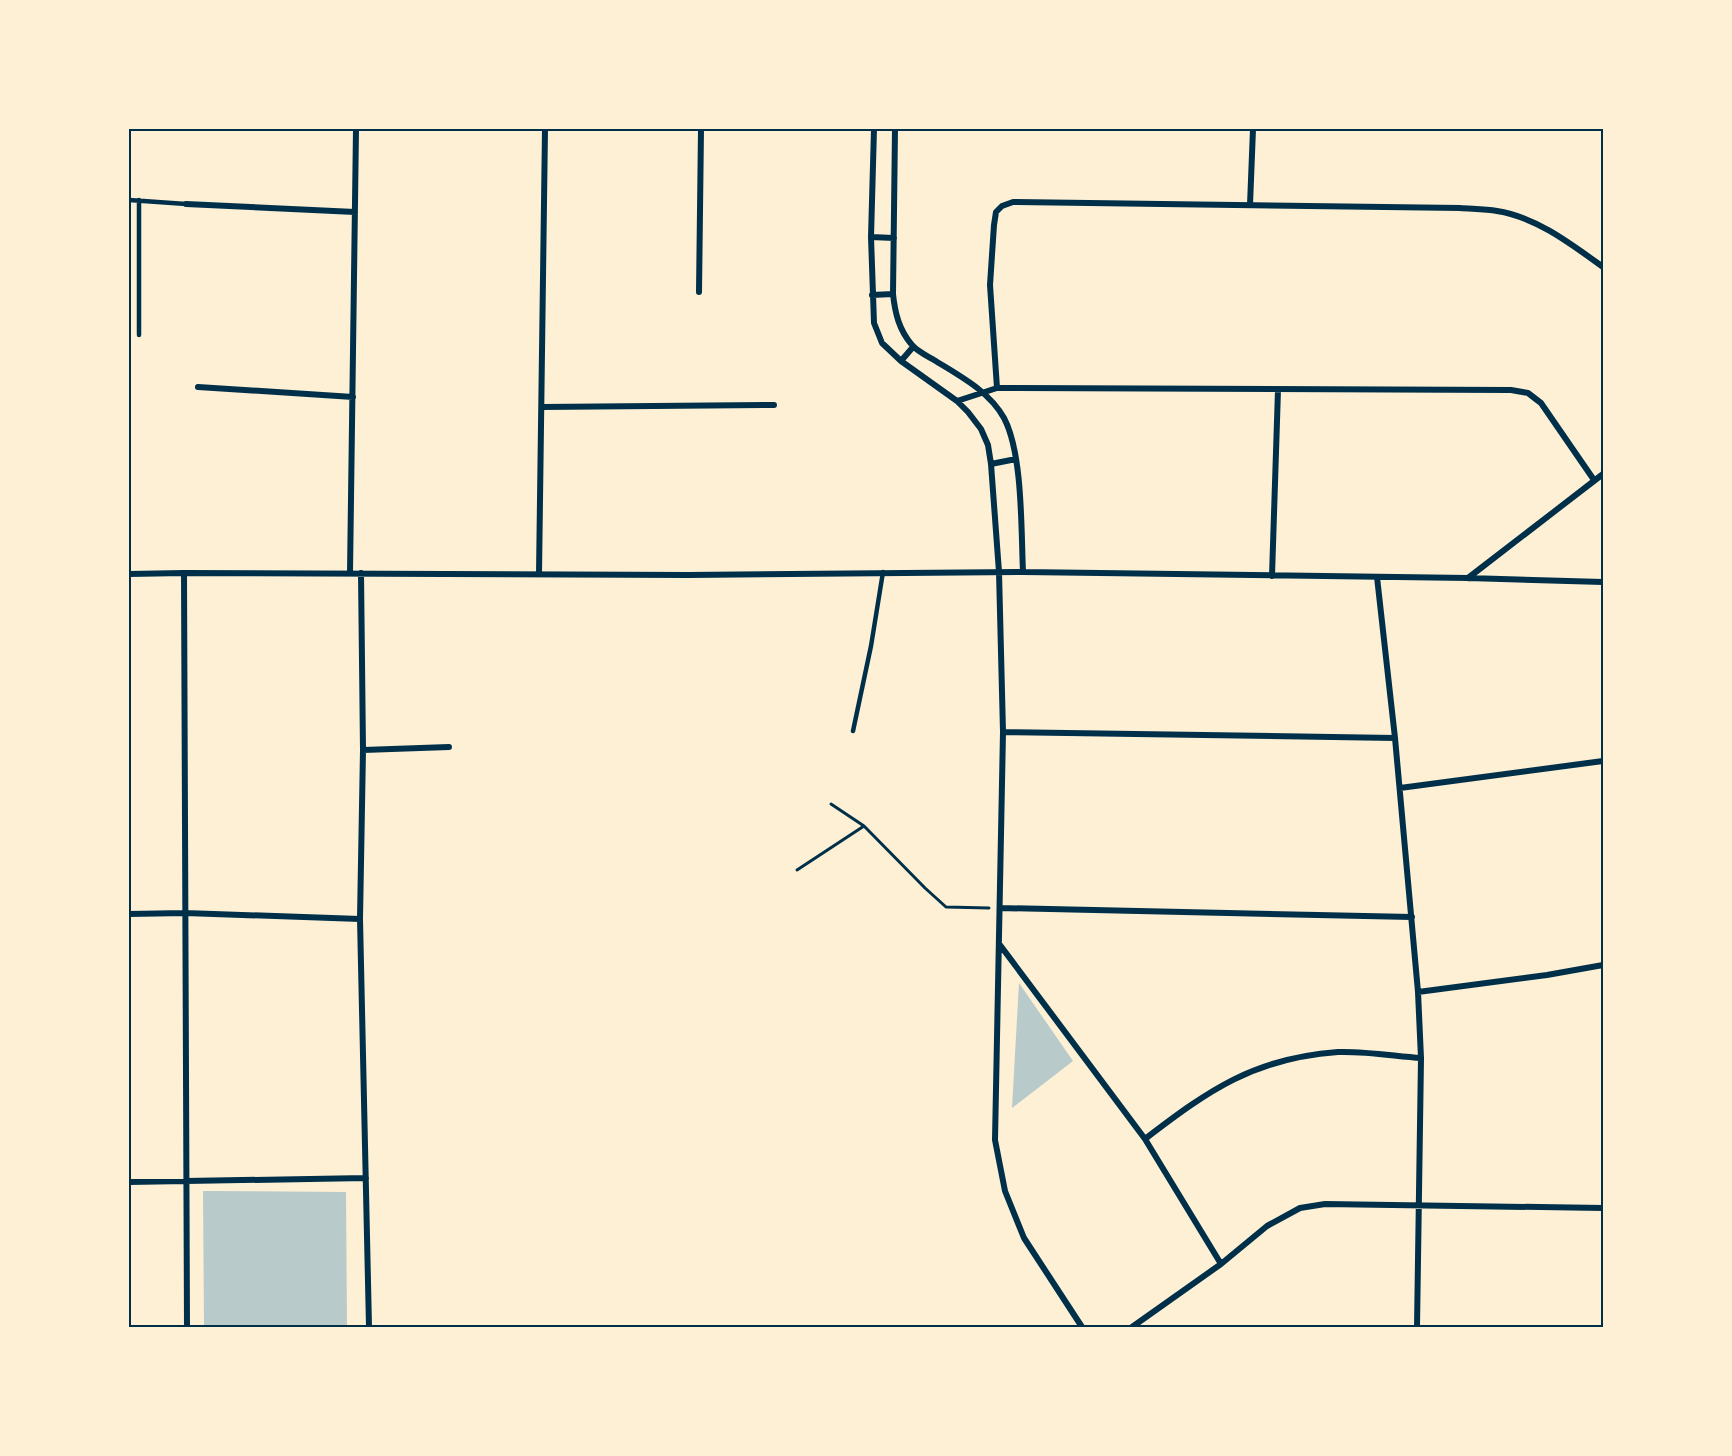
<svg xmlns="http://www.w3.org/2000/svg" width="1732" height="1456" font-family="'DM Sans',sans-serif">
  <rect width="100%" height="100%" fill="#fdf0d5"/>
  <path fill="#b9caca" d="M 1019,983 L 1073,1061 L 1012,1108 Z
    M 203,1191 L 346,1192 L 347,1327 L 204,1327 Z"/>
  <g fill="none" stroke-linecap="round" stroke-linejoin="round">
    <path stroke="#003049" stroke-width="3" d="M 831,804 L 864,826
      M 797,870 L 864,826 L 925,888 L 946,907 L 989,908"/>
    <path stroke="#003049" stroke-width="4.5" d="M 129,200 L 186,204
      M 139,335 L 139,200
      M 853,731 L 871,646 L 883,572"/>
    <path stroke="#003049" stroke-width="6" d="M 874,129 L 871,237 L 874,323 L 882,343 L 901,361 L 957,401 L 968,412 L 981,429 L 988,445 L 991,464 L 999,572 L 1003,732 L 995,1140 L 1005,1191 L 1024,1238 L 1082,1327
      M 895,129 L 893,294 C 895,313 899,330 912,345 C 917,351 927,356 934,360 C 960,376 989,391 1004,418 C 1023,454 1021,530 1023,572
      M 186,204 L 355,212
      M 1250,205 L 1253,129
      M 871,237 L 894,238
      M 699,292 L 701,129
      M 872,295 L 893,294
      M 901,361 L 913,347
      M 198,387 L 353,397
      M 997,388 L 990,285 L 994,225 L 996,212 L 1002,206 L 1013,202 L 1460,208 C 1472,209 1485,209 1497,211 C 1536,217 1571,244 1603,267
      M 957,401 L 997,388 L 1511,390 L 1528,393 L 1541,403 L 1594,480
      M 542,407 L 774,405
      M 991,464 L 1016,459
      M 184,573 L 187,1327
      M 350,573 L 356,129
      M 361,573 L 363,750 L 360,919 L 369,1327
      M 129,574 L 184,573 L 688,575 L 1023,572 L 1468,578 L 1603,582
      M 539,574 L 545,129
      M 1272,576 L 1278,390
      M 1377,577 L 1395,738 L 1418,992 L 1421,1058 L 1417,1327
      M 1468,578 L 1603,474
      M 1003,732 L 1395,738
      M 363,750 L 449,747
      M 1400,788 L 1603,761
      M 1000,908 L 1412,917
      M 129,914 L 185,913 L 360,919
      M 1000,945 L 1145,1139 L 1221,1264
      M 1418,992 L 1547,975 L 1603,965
      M 1145,1139 C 1209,1090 1254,1058 1338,1052 C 1365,1051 1394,1056 1421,1058
      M 129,1182 L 366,1178
      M 1132,1327 L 1221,1264 L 1267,1226 L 1300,1208 L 1325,1204 L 1603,1208"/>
  </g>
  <rect width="1732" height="1456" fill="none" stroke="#fdf0d5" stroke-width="261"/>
  <rect x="130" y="130" width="1472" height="1196" fill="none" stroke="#003049" stroke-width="2"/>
</svg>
